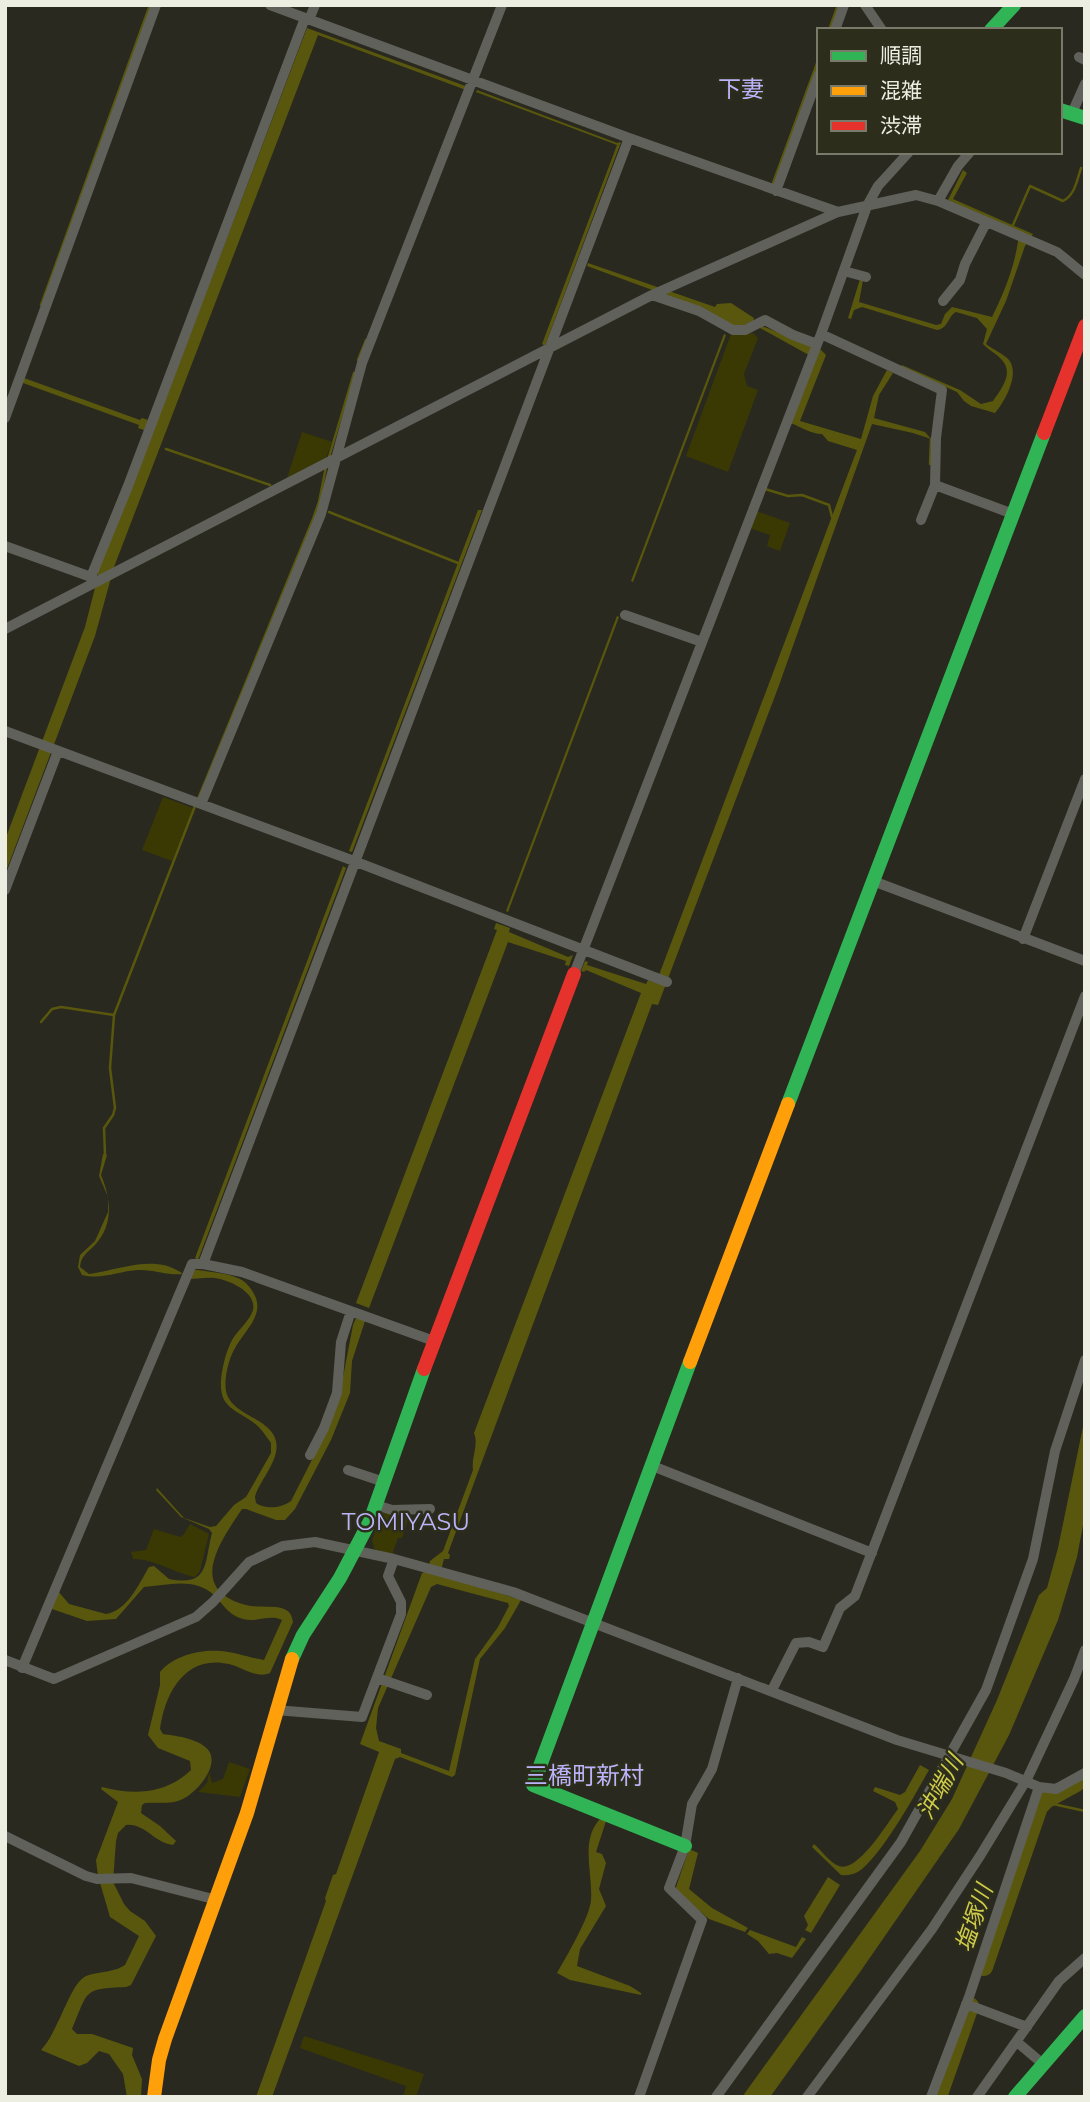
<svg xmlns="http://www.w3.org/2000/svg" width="1090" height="2102" font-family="Montserrat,'Noto Sans JP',sans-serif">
  <rect width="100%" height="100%" fill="#29291f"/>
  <path fill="#3a3904" d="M 753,333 L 758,338 L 744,374 L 747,386 L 758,390 L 728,472 L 686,456 L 731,334 Z
    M 302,432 L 332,442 L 326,458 L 287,478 Z
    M 756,511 L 790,523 L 780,551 L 767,546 L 770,535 L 750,528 Z
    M 163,797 L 193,808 L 172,861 L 142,850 Z
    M 382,1509 L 399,1514 L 410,1514 L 402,1538 L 398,1538 L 392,1555 L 375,1550 L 372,1541 Z
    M 190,1524 L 209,1534 L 200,1571 L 195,1577 C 174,1573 155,1559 133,1559 L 131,1552 L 146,1550 L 154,1529 L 180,1537 L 184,1534 Z
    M 229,1762 L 250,1769 L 240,1797 L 198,1792 L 207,1783 L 209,1772 L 212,1783 L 223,1779 Z
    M 304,2036 L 424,2074 L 416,2097 L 403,2097 L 406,2086 L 300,2048 Z"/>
  <path fill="#59570d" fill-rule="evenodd" d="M 307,28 L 468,87 L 466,90 L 318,35 L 114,567 L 95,636 L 5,874 L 5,840 L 85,627 L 98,576 L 97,570 L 154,430 L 146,426 L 144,430 L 138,428 L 139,425 L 23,383 L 24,378 L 140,420 L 142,418 L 148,420 L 146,425 L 155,427 Z
    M 477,90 L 617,143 L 621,142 L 545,346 L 542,344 L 617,145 L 476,92 Z
    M 963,170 L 967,173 L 953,199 L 1033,234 L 1025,246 L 1006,301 L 986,344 C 993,350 1003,353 1009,360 C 1020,374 1005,401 995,413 L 971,406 L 964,401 L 957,392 L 901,367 L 902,365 L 960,390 L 981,404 L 993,401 C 1001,389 1015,373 1001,359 C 996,353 988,350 983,344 L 987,329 L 977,318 L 956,312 C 948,316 948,329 937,330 L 862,307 L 854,310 L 851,319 L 848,318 L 860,279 L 863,280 L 859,302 L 936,325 L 941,324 L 945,314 L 952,307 L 992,317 C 1005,291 1016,263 1019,234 L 948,200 Z
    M 588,263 L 715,307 L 717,304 L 731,303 L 754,318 L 753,321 L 739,327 L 729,325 L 704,309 L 587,266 Z
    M 762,326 L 820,349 L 826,355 L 800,421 L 861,439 L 873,396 L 887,370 L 893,373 L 879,395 L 874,418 L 925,432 L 931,439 L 913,433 L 872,424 L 778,688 L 658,1005 L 652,1004 L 448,1553 L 450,1555 L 449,1559 L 444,1559 L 440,1574 L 521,1600 L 505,1628 L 480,1659 L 455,1775 L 452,1777 L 400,1757 L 395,1759 L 272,2097 L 256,2097 L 326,1901 L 325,1898 L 333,1875 L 336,1874 L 379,1752 L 360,1744 L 422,1573 L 428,1571 L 430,1561 L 443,1551 L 473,1470 C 471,1457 479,1446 474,1433 L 641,993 L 586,970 L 584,972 L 581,971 L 585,961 L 588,962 L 587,965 L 646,984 L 648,980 L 656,983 L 857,450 L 828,441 L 822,434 C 810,434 802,427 790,423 L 816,359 L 760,328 ZM 437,1584 L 508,1603 L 509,1606 L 498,1627 L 475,1659 L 449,1771 L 401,1753 L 401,1749 L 379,1741 L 376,1728 L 378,1708 L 431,1587 Z
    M 724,334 L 726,335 L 633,582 L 631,581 Z
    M 478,510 L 482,510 L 352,852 L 349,851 Z
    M 617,616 L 619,617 L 508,912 L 506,911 Z
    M 343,866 L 346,868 L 198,1260 L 195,1258 Z
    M 496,923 L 510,928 L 509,932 L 568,957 L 573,955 L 569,966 L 565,965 L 566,961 L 508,942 L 369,1308 L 356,1303 L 497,930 L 494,929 Z
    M 103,1154 L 107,1155 L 101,1175 C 111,1199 114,1224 95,1245 C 87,1253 81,1256 80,1267 L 89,1274 C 119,1270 156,1253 183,1274 C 168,1276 153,1269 138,1270 C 119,1271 102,1280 82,1275 L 78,1267 L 80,1255 L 95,1241 L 108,1212 L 108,1197 L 99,1176 Z
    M 192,1269 C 207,1272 226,1272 240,1279 C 246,1282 251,1288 254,1294 C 266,1315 243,1332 234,1350 C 228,1361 224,1379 226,1391 C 231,1414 262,1416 273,1434 C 286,1455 260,1478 255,1497 L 256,1503 C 266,1510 281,1508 291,1501 L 321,1442 L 340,1393 L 353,1325 L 356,1318 L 365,1321 L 352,1361 L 350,1393 L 331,1440 L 295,1509 L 285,1520 L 276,1520 L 246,1509 L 242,1509 C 220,1542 186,1589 246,1605 C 257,1608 276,1605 284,1609 C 290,1611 292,1616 293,1622 L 270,1673 C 256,1679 242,1667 229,1664 C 186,1654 165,1692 160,1729 L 163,1734 C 177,1736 201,1739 209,1751 C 220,1768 193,1797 178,1801 C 168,1804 155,1802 145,1803 L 142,1805 L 141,1813 L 160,1826 L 176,1841 L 173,1845 C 154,1843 145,1823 126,1825 L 118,1833 L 116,1841 L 113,1882 L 124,1904 L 130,1911 L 145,1921 L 156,1936 L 131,1985 L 126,1987 C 82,1989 89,1990 72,2029 L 77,2034 L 92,2034 L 133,2048 L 132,2055 L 142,2079 L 141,2097 L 127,2097 L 123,2074 L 109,2054 L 99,2051 L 87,2063 L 79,2066 L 41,2050 C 58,2032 69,1988 83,1978 C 92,1971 112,1974 125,1965 L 139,1936 L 110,1917 L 98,1876 L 96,1860 L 118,1802 L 101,1789 L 102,1787 C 133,1795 165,1795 191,1770 L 190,1761 L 158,1748 L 148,1735 L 160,1685 L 160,1672 C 173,1656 200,1649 221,1651 C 235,1652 250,1658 264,1660 L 282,1620 C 270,1614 256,1623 243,1619 C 228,1615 224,1605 214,1595 C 195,1577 167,1585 144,1587 L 116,1619 L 87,1621 L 52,1609 L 58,1591 L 69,1604 L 106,1614 C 127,1611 139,1584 149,1567 L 154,1566 L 169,1579 C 210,1587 204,1563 212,1533 L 209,1529 L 181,1517 L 156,1490 L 157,1488 L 184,1518 L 210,1527 L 216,1526 L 234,1505 L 246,1497 L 271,1453 L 271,1443 C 266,1436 261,1428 254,1423 C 243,1414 225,1409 222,1394 C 218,1381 226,1348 234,1337 C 240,1328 250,1320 253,1310 C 257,1292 229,1280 215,1278 C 206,1277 196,1279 188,1279 Z
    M 1085,1417 L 1085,1515 L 1077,1557 L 1058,1620 L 1009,1735 L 959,1829 L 860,1972 L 770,2097 L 742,2097 L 920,1851 L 952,1799 L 997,1700 L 1039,1595 L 1047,1588 L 1058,1548 Z
    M 920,1765 L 929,1770 C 913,1798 886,1848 862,1869 C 856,1874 849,1876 841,1875 L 812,1847 L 814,1844 C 821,1850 830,1863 839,1866 C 858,1873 888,1822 898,1809 L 895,1802 L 873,1791 L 875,1787 L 900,1795 L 905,1792 Z
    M 602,1817 L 607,1818 L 596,1852 L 602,1854 L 606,1863 L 599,1889 L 606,1906 L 580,1949 L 577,1966 L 630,1986 L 641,1993 L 641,1995 L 570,1980 L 557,1973 C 566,1957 590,1917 591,1900 C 593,1873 579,1838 602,1817 Z
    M 689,1849 L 698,1853 L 689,1889 L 712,1908 L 748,1928 L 745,1932 L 709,1919 L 675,1890 Z
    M 828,1877 L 840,1885 L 811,1933 L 805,1930 L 808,1925 L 804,1916 Z
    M 750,1930 L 796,1947 L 802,1937 L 806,1939 L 792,1958 L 777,1953 L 769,1954 L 758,1941 L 747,1934 Z"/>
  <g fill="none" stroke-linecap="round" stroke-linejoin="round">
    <path stroke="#59570d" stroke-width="2.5" d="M 829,30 L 838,5
      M 773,183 L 819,58
      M 1013,225 L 1030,186 L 1063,201 C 1075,195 1077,180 1081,168
      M 41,305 L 150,5
      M 358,360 L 366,340
      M 166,449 L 270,485
      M 329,457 L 354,373
      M 930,464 L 931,439
      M 765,489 L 788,496 L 802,495 L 829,505 L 832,517
      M 329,512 L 458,563
      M 198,799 L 313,519 L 319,502 L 326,467
      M 41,1022 L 52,1009 L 61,1007 L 114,1015
      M 105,1155 L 104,1128 L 113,1115 L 115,1108 L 110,1068 L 114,1015 L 195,806
      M 1044,1802 L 1085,1811"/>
    <path stroke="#59570d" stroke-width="18" d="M 984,1967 L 1039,1807 L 1047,1799 L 1076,1783
      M 938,2097 L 970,2006"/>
    <path stroke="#60615b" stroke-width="10" d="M 270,5 L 629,138 L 838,212
      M 865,5 L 882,30
      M 309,20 L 315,5
      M 835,30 L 844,5
      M 1079,57 L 1085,60
      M 1072,113 L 1085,84
      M 776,191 L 819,74
      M 938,201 L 958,166 L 970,152
      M 844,271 L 866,277
      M 652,295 L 699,311 L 733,330 L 745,330 L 765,320 L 793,335 L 817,344
      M 943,301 L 960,280 L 965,264 L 986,223
      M 821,334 L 942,390 L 936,438 L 935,485 L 1013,514
      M 5,418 L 156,5
      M 921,520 L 935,485
      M 5,546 L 91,577 L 94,583
      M 91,577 L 128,486 L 305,18
      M 625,615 L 702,642
      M 5,629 L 652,295 L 838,212 L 916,195 L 938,201 L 1057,252 L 1085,275
      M 5,731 L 354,861 L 667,982
      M 201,804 L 321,514 L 362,363 L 502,5
      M 873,881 L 1085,961
      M 5,890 L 58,751
      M 1023,939 L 1085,779
      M 574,974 L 821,334 L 867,206 L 878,186 L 909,152
      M 203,1264 L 629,138
      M 310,1455 L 324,1428 L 337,1393 L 341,1342 L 351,1311
      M 650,1465 L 872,1553
      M 348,1470 L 384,1482
      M 376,1505 L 392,1510 L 430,1509
      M 5,1660 L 54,1679 L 196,1617 L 213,1602 L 249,1562 L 283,1546 L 315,1542 L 394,1559 L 513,1592 L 897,1740 L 1006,1773 L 1039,1787 L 1056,1789 L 1085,1773
      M 22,1668 L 192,1264 L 203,1264 L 242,1272 L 434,1341
      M 377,1678 L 427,1695
      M 772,1690 L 796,1643 L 809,1642 L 823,1647 L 840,1608 L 855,1596 L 1085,996
      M 275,1710 L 362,1717 L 401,1614 L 401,1602 L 388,1576 L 394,1559
      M 5,1836 L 86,1876 L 97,1879 L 131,1878 L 217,1900
      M 966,2004 L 1027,2027
      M 1017,2042 L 1043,2064
      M 639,2097 L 702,1920 L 669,1888 L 685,1846 L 692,1804 L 712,1769 L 738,1678
      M 716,2097 L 901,1842 L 986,1690 L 1033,1559 L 1055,1451 L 1085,1360
      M 807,2097 L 932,1929 L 980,1856 L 1027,1779 L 1074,1679 L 1085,1650
      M 931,2097 L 969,1997 L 1039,1787
      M 977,2097 L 1059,1981 L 1085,1958"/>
    <path stroke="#30b455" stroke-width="14" d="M 991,30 L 1014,5
      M 1060,110 L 1085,118
      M 788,1104 L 1044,433
      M 292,1659 L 303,1635 L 340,1578 L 370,1521 L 424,1369
      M 685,1846 L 533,1785 L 690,1362
      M 1015,2097 L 1085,2016"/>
    <path stroke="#ff9f0a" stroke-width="14" d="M 690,1362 L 788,1104
      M 154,2097 L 159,2060 L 165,2039 L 247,1813 L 292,1659"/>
    <path stroke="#e5322d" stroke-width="14" d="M 1044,433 L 1085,326
      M 424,1369 L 574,974"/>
  </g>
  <g text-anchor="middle" stroke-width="5" stroke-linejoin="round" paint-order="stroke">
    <g font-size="23" fill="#bbb4fb" stroke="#2d2d1b">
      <text x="741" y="97">下妻</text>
    </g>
    <g font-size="23" font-style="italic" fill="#cecc4a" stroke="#2d2d1b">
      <text transform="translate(940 1787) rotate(-61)" y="8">沖端川</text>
      <text transform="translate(974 1918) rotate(-71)" y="8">塩塚川</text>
    </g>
    <g font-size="24" fill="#bbb4fb" stroke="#2d2d1b">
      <text x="406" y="1530">TOMIYASU</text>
      <text x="584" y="1784">三橋町新村</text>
    </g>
  </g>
  <rect width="1090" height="2102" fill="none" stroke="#edeee2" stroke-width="14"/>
  <rect x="817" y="28" width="245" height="126" fill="#2d2d1b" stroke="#7a7a6b" stroke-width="2"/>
  <rect x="831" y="51" width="35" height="10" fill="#30b455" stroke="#7a7a6b" stroke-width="2"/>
  <text x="880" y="63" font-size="21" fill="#edeee2">順調</text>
  <rect x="831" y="86" width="35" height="10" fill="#ff9f0a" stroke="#7a7a6b" stroke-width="2"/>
  <text x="880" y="98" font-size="21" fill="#edeee2">混雑</text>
  <rect x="831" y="121" width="35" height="10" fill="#e5322d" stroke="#7a7a6b" stroke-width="2"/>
  <text x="880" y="133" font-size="21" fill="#edeee2">渋滞</text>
</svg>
